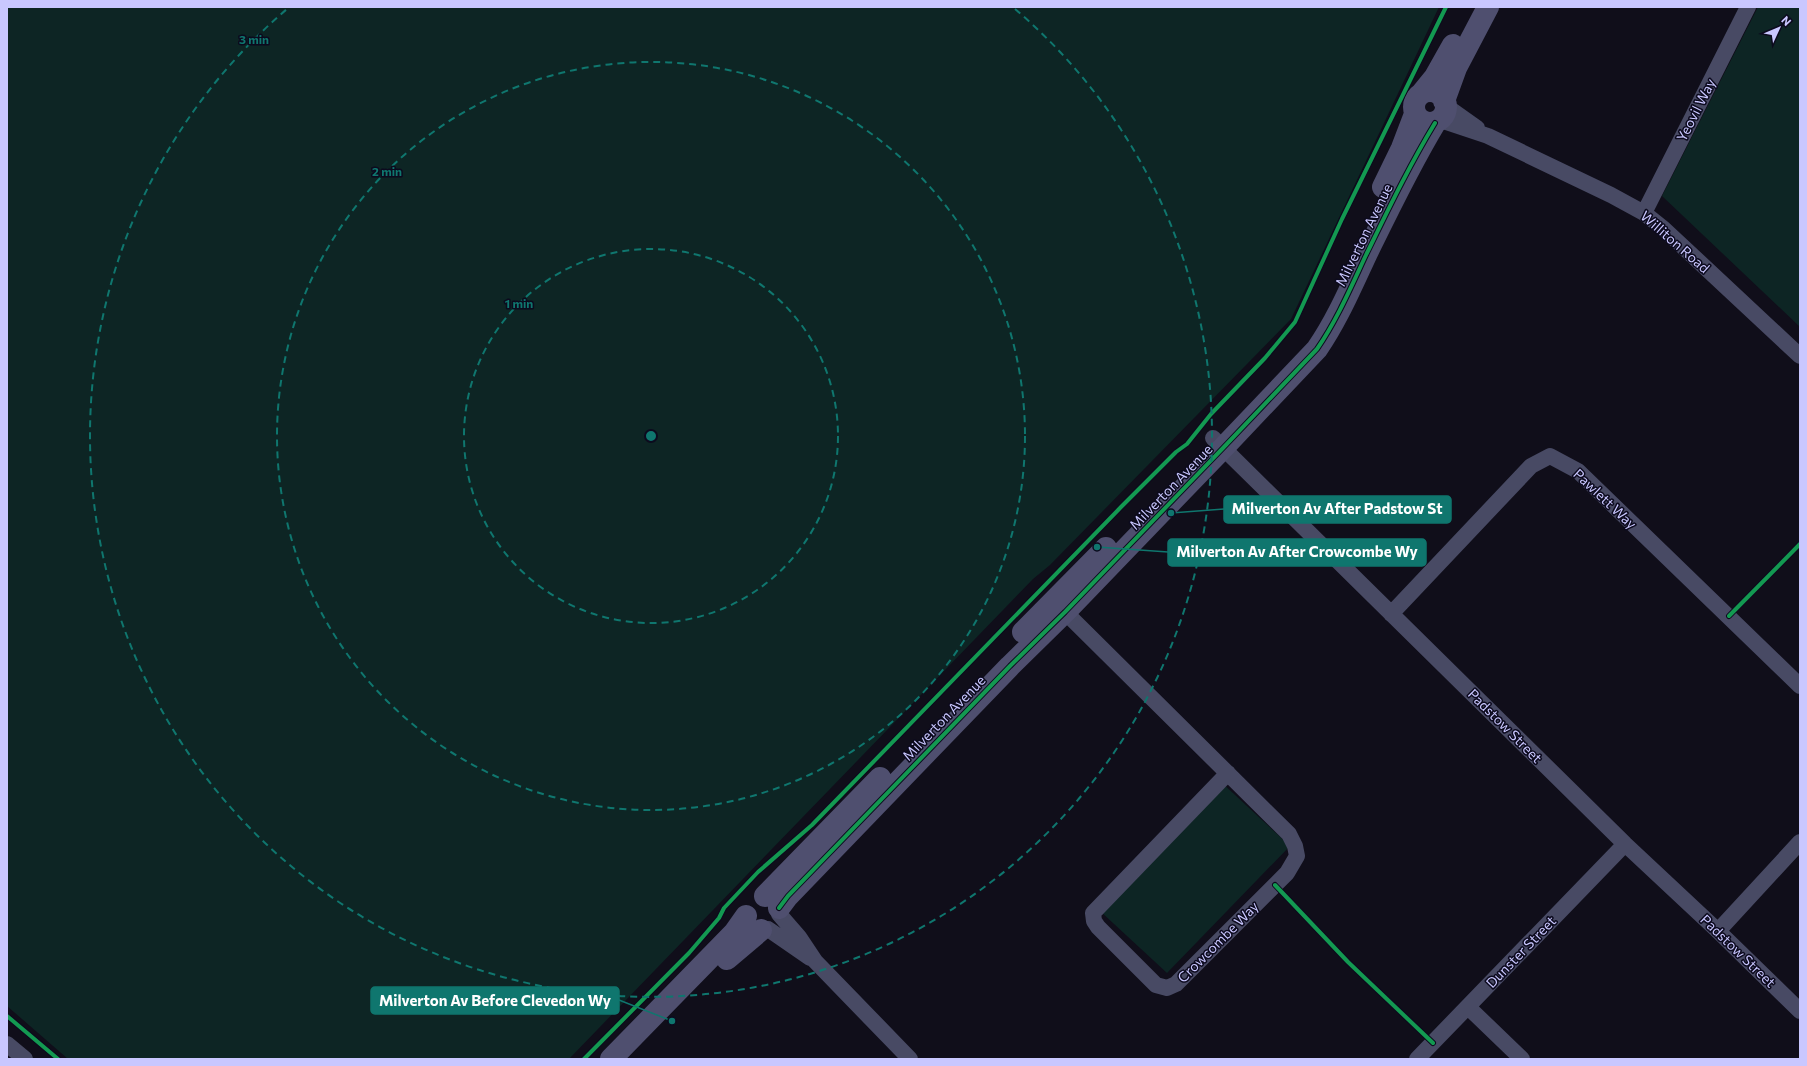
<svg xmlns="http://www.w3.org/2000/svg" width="1807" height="1066" font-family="Commissioner,sans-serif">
  <rect width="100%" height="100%" fill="#100e1a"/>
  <path fill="#0d2524" d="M 7,7 L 1439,7 L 1291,319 L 1050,565 L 1033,579 L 569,1059 L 68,1059 L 7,1006 Z
    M 1758,7 L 1800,7 L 1800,327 L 1662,196 Z
    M 1220,781 L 1290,846 L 1167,973 L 1100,911 Z"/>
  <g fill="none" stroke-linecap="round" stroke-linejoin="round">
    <path stroke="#484a64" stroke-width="16" d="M 1446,106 L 1477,128
      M 1440,120 L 1488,136 L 1611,195 L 1644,213 L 1664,229 L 1800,356
      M 1644,213 L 1748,7
      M 1213,438 L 1625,844 L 1718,931 L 1800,1011
      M 1058,604 L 1065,612 L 1289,834 L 1295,846 L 1297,856 L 1287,873 L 1176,984 L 1167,988 L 1156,985 L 1098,927 L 1094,921 L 1093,913 L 1228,773
      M 1391,614 L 1531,466 L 1550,456 L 1578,471 L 1800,686
      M 779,914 L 799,937 L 815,961 L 910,1059
      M 768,929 L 810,958
      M 1718,931 L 1800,842
      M 1468,1007 L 1522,1059
      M 7,1044 L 25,1059
      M 1417,1059 L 1625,844"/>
    <path stroke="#4f4f6f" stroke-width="22" d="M1414 107a16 16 0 1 1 32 0a16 16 0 1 1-32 0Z
      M 1422,93 L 1435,77 L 1453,45
      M 1444,101 L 1456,68 L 1488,7
      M 1383,187 L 1402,148 L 1415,114
      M 1023,632 L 1106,548
      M 765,896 L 880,778
      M 779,908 L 788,896 L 1010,666 L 1065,612 L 1223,448 L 1317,349 C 1337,320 1351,287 1366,255 C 1388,210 1409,166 1435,123
      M 727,959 L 761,930
      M 611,1059 L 734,933 L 746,916"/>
    <g stroke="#0c0a1e" stroke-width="6">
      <path id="cycleway" d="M 1729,616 L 1800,544
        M 1275,885 L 1348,962 L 1433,1043
        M 779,908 L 788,896 L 1010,666 L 1065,612 L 1223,448 L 1317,349 C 1337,320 1351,287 1366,255 C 1388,210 1409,166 1435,123
        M 7,1016 L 58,1059
        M 584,1059 L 689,953 L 719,918 L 724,908 L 758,872 L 812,825 L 1121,507 L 1176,452 L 1187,444 L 1211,414 L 1265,358 L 1295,322 L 1342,219 L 1446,7"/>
    </g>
    <use href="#cycleway" stroke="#139951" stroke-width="4"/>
  </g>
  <g fill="none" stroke="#0f766e" stroke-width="2" stroke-dasharray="7 5">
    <circle cx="651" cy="436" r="187"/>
    <circle cx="651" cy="436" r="374"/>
    <path d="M1015 9A561 561 0 1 1 287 9"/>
  </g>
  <g text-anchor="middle" stroke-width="3" stroke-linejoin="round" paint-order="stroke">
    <g font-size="14" fill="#c9c7ff" stroke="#0c0a1e">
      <text transform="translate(1696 110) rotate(-63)" y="5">Yeovil Way</text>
      <text transform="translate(1364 235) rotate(-64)" y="5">Milverton Avenue</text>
      <text transform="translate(1675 242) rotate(41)" y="5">Williton Road</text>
      <text transform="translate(1171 487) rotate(-46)" y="5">Milverton Avenue</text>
      <text transform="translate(1605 499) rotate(43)" y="5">Pawlett Way</text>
      <text transform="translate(944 718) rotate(-46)" y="5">Milverton Avenue</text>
      <text transform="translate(1505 726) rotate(45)" y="5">Padstow Street</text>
      <text transform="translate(1218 942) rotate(-45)" y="5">Crowcombe Way</text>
      <text transform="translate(1738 951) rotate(44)" y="5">Padstow Street</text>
      <text transform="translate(1521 952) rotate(-46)" y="5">Dunster Street</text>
    </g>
  </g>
  <circle cx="651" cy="436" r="6" fill="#0f766e" stroke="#0c0a1e" stroke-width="2"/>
  <g font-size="12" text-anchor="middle" font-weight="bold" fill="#0f766e" stroke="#0c0a1e" stroke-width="3" stroke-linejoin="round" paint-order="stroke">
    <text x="254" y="44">3 min</text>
    <text x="387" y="176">2 min</text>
    <text x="519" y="308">1 min</text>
  </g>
  <path fill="none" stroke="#0f766e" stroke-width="1.5" d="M1171 513L1224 509M1097 547L1168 552M672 1021L619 1000"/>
  <g fill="#0f766e" stroke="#0c0a1e" stroke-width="1.5">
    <circle cx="1171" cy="513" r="4"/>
    <circle cx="1097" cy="547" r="4"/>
    <circle cx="672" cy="1021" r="4"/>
  </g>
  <g fill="#0f766e" stroke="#0f766e" stroke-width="1.5">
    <rect x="1224" y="496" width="227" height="27" rx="4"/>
    <rect x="1168" y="539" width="258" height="27" rx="4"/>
    <rect x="371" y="987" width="248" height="27" rx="4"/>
  </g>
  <g font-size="15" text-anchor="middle" font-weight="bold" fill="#fff">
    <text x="1337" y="514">Milverton Av After Padstow St</text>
    <text x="1297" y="557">Milverton Av After Crowcombe Wy</text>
    <text x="495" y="1006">Milverton Av Before Clevedon Wy</text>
  </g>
  <rect width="1807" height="1066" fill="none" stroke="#c9c7ff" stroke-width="16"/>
  <g transform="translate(1779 28) rotate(46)" stroke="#0c0a1e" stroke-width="3" paint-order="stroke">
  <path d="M0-3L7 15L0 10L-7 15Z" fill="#c9c7ff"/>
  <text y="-6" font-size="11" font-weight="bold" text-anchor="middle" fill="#c9c7ff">N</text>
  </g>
</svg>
